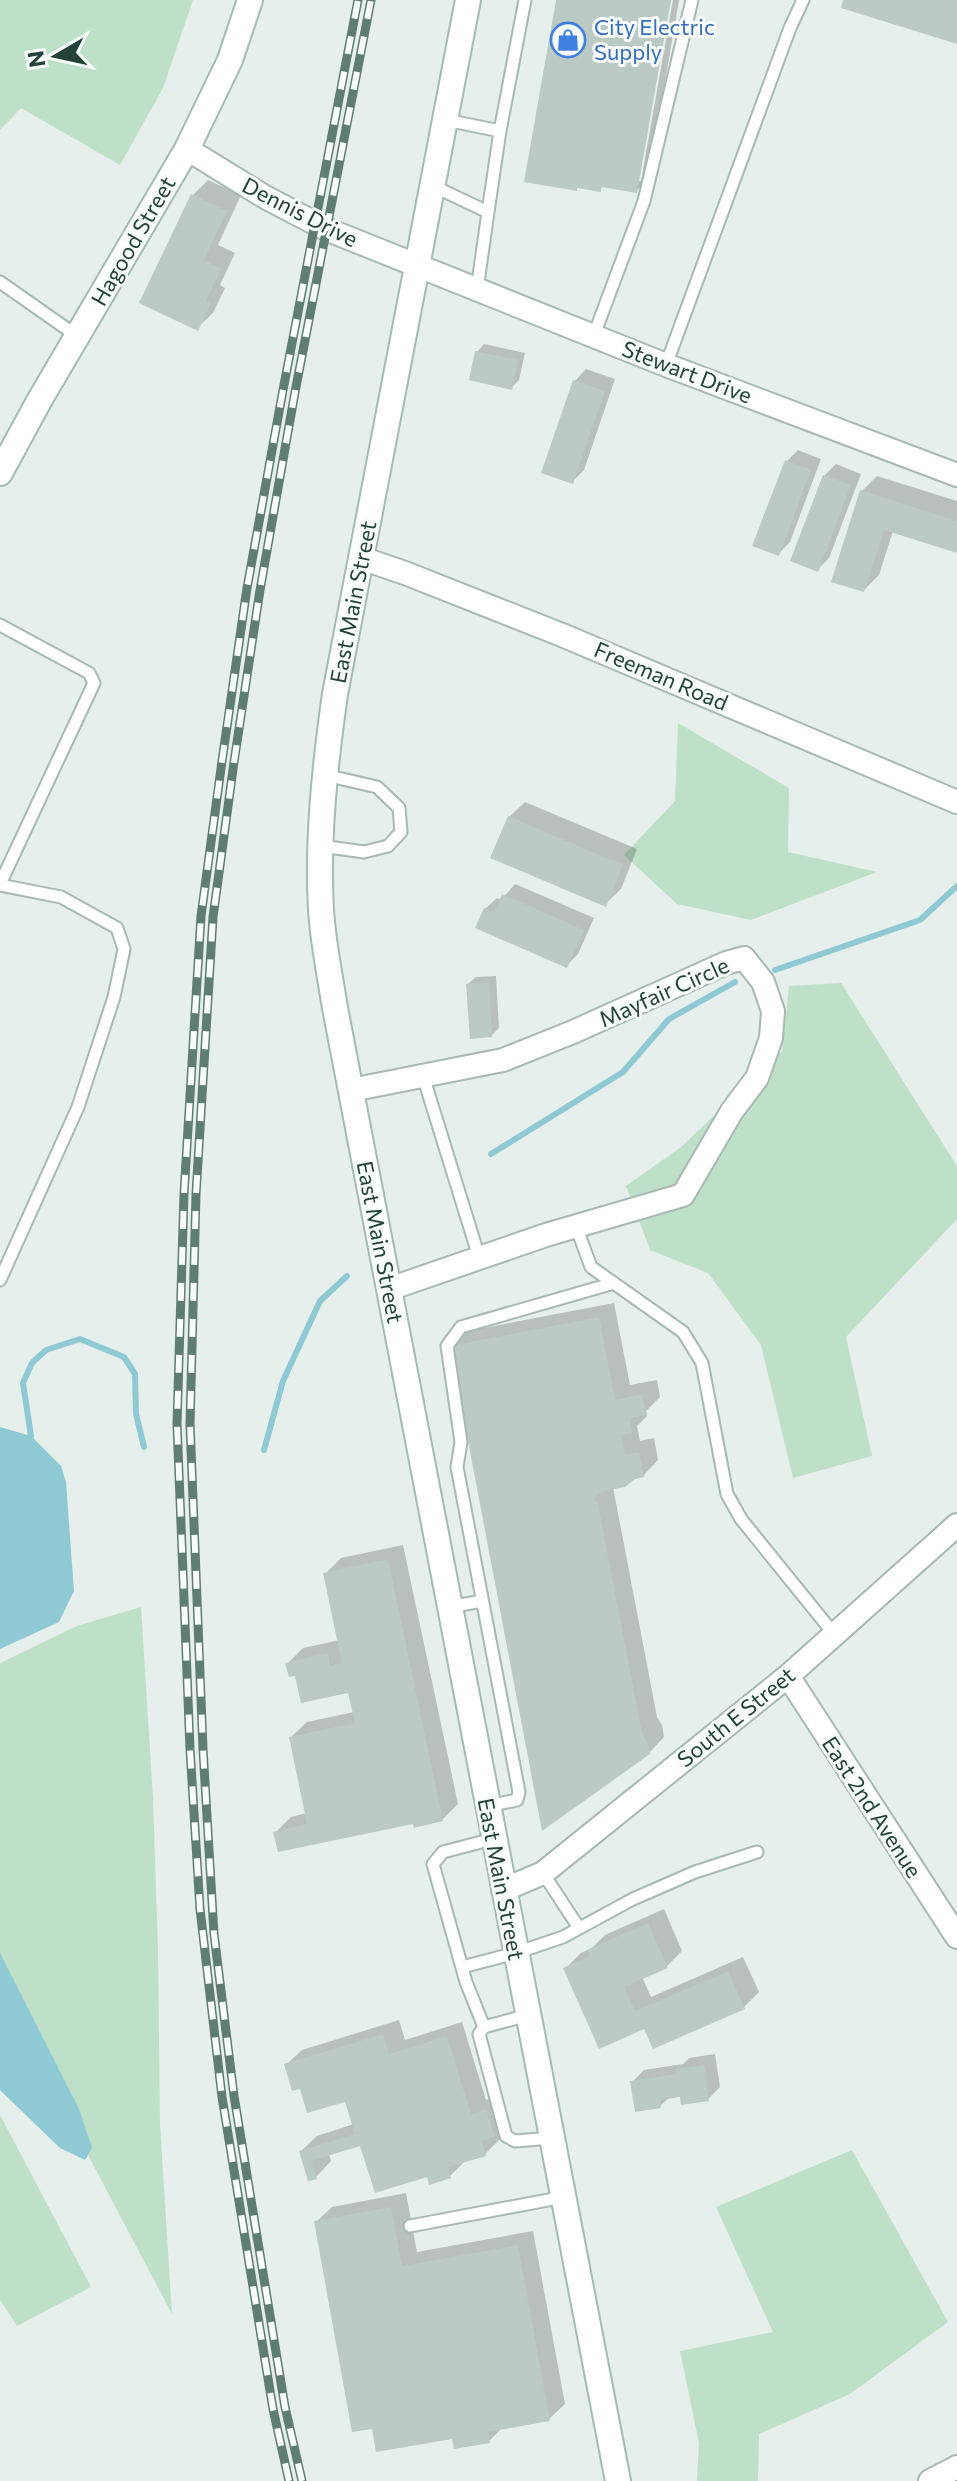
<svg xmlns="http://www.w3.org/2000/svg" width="957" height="2481" font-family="Commissioner,sans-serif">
  <rect width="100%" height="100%" fill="#e6efeb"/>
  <path fill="#bfe0c8" d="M 0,0 L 193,0 L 163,88 L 120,165 L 21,108 L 0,130 Z
    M 678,723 L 789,788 L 788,852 L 877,872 L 751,920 L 677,904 L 624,855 L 675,801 Z
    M 841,983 L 957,1166 L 957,1219 L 846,1337 L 872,1456 L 793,1478 L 761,1345 L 708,1273 L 650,1250 L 626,1186 L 681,1147 L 782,1051 L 789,986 Z
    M 141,1607 L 153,1798 L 158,1949 L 160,2124 L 172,2314 L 52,2087 L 0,2007 L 0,1663 L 77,1626 Z
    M 0,2115 L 91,2287 L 17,2326 L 0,2300 Z
    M 852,2150 L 948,2322 L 850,2394 L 759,2434 L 758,2481 L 697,2481 L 699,2443 L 680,2351 L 773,2332 L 716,2207 Z"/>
  <path fill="#8ec9d4" d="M 0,1427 L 31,1436 L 61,1466 L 66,1482 L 74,1591 L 59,1622 L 0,1649 Z
    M 0,1953 L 79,2109 L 92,2148 L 85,2160 L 60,2148 L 0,2090 Z"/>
  <path fill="#0003" d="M 558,0 L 669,0 L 637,181 L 641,181 L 673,0 L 679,0 L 648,180 L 636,191 L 604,185 L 600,190 Z
    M 208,180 L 241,195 L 218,245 L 235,253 L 220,285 L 225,288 L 213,313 L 197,328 L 193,195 Z
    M 484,344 L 525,353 L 519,380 L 511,388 L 477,352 Z
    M 586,369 L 615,379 L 584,470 L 572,482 L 575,381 Z
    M 798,450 L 821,459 L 790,542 L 778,554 L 787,461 Z
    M 836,464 L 861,474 L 829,558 L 817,570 L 824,476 Z
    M 877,476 L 957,501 L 957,551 L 893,531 L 879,575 L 864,590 L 862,491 Z
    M 525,802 L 637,849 L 621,889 L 605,904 L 509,817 Z
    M 515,884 L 594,918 L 578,954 L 567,965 L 485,909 L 497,898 L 501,900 Z
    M 496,976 L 499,1028 L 491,1036 L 468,984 L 476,977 Z
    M 614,1303 L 630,1385 L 657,1380 L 660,1397 L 646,1411 L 647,1416 L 637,1426 L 640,1441 L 654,1438 L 658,1460 L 643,1476 L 613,1487 L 657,1717 L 662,1725 L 664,1737 L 649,1753 L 452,1346 L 468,1331 Z
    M 403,1545 L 458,1804 L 442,1820 L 276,1832 L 291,1817 L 307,1813 L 291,1737 L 307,1722 L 354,1712 L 350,1690 L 297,1674 L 288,1663 L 303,1648 L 340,1640 L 325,1574 L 341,1558 Z
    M 664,1909 L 682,1951 L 667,1966 L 642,1977 L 651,1997 L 743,1957 L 759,1992 L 744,2007 L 645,2026 L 566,1968 L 581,1953 L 592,1948 L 605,1935 Z
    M 399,2020 L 405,2040 L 462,2022 L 486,2100 L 502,2095 L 509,2119 L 498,2130 L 501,2138 L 485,2154 L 467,2159 L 450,2176 L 362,2144 L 329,2154 L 331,2161 L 316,2177 L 301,2151 L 317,2136 L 354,2124 L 347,2099 L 301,2086 L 286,2065 L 302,2050 Z
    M 715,2054 L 720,2087 L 708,2099 L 682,2095 L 670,2097 L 660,2106 L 632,2082 L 644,2070 L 683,2064 L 689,2058 Z
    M 406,2193 L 417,2252 L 533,2231 L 565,2404 L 549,2419 L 502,2428 L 489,2441 L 373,2426 L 316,2222 L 332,2207 Z"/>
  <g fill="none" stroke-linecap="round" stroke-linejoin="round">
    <path stroke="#8ec9d4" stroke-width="6" d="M 775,970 L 920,920 L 957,886
      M 491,1154 L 623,1072 L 669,1019 L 735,982
      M 31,1436 L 23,1383 L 32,1363 L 46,1350 L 80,1339 L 124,1357 L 135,1374 L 136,1414 L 144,1447
      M 264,1450 L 283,1381 L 320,1301 L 347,1276"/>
  </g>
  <path fill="#bbcac4" d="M 556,0 L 671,0 L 637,193 L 601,187 L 601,192 L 577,188 L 577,191 L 524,182 Z
    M 843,0 L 957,0 L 957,44 L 841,8 Z
    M 191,194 L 227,211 L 204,260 L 221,269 L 206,301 L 211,303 L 198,331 L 139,303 Z
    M 475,351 L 518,360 L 512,390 L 469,380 Z
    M 573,380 L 605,391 L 573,484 L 541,473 Z
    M 785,460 L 811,470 L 779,556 L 752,546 Z
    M 823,475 L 851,485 L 818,572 L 790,561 Z
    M 860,490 L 957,521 L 957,553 L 884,530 L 864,592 L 831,582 Z
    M 508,816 L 623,865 L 606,907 L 490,858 Z
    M 502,894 L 584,930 L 567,968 L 475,928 L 484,908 L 494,913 Z
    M 489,982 L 492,1037 L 470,1039 L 466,984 Z
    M 599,1317 L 615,1400 L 642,1394 L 646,1415 L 630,1418 L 632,1433 L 621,1435 L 625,1455 L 639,1452 L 644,1477 L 635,1479 L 625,1487 L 604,1491 L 594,1498 L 598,1504 L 642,1733 L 647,1741 L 650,1754 L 542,1831 L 450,1346 Z
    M 388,1559 L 443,1821 L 414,1828 L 413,1824 L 278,1852 L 273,1832 L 307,1824 L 289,1737 L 355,1723 L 348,1693 L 301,1703 L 295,1676 L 289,1677 L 285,1663 L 328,1653 L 330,1666 L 342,1663 L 323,1573 Z
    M 648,1923 L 668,1968 L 624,1987 L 635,2011 L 728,1971 L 745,2009 L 653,2049 L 644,2029 L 599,2049 L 563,1968 L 590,1956 L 587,1950 Z
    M 383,2034 L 389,2054 L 447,2036 L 471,2114 L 486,2109 L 495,2136 L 482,2141 L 486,2156 L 448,2167 L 451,2178 L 429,2185 L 427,2177 L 375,2193 L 360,2146 L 311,2161 L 317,2179 L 308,2181 L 299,2151 L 355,2134 L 345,2102 L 307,2113 L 300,2089 L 292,2091 L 284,2064 Z
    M 704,2065 L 709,2101 L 681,2105 L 680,2097 L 660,2100 L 661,2108 L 635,2112 L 630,2081 L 676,2074 L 675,2069 Z
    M 391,2207 L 402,2266 L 518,2245 L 550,2421 L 488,2432 L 490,2443 L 454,2449 L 452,2439 L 376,2452 L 372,2429 L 352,2432 L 314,2221 Z"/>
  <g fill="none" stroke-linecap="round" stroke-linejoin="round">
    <g stroke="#a8b8b2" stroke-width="15">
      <path id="lane" d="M 446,120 L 500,131 L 525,0
        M 433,186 L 488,212 L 500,131
        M 0,282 L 77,336
        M 477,290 L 488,212
        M 594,335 L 644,201 L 692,0
        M 666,365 L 790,28 L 803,0
        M 0,625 L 89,673 L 94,683 L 0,884
        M 321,846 L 364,852 L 388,846 L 401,832 L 399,808 L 377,787 L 325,775
        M 0,885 L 61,897 L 117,928 L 124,949 L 114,997 L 78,1107 L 0,1280
        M 423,1076 L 479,1257
        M 576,1226 L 591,1267 L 683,1332 L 702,1363 L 727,1494 L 741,1519 L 834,1634
        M 449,1607 L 482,1601
        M 488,1806 L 517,1800 L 519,1792 L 457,1467 L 461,1442 L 447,1346 L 461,1327 L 614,1283
        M 543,1873 L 579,1928
        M 462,1967 L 516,1953 L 563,1937 L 633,1899 L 695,1872 L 757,1852
        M 528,2015 L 484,2027 L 479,2034 L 506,2136 L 515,2141 L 552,2138
        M 484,2027 L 466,1982 L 433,1864 L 443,1852 L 493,1839
        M 410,2226 L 564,2197"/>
    </g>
    <g stroke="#a8b8b2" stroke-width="26">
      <path id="street" d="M 187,149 L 265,197 L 326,229 L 666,365 L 957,475
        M 361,558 L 405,573 L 562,635 L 957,802
        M 351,1090 L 503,1060 L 573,1032 L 726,963 L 744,958 L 763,982 L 773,1011 L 771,1038 L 757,1078 L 732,1111 L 683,1195 L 546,1235 L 389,1289
        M 788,1676 L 957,1937
        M 503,1890 L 543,1873 L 788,1676 L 957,1525
        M 930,2481 L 957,2467"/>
    </g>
    <g stroke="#a4bbb3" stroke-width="28">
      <path id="secondary" d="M 468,0 L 335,694 C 325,765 317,838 321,910 C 323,943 330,976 335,1008 L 618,2481
        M 0,473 L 39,401 L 187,149 L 230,60 L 250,0"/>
    </g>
    <use href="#lane" stroke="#fff" stroke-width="11"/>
    <use href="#street" stroke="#fff" stroke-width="22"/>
    <use href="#secondary" stroke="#fff" stroke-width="24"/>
    <g stroke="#5f7d75" stroke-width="9">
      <path id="rail" d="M 289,2481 L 273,2409 L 222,2097 L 200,1909 L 190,1749 L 177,1424 L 184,1194 L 201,916 L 222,761 L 247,588 L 283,390 L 358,0
        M 302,2481 L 285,2407 L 234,2096 L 214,1934 L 203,1749 L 190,1424 L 196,1194 L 213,917 L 234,762 L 260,590 L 295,392 L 371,0"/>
    </g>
    <use href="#rail" stroke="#f7fbf9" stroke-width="6" stroke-dasharray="18" stroke-linecap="butt"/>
  </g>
  <defs>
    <g id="shop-ring" transform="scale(1.8)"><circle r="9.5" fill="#f7fbf9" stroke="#3f7fe0" stroke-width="1.5"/><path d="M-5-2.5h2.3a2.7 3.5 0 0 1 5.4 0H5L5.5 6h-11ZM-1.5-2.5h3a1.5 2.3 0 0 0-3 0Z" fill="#3f7fe0"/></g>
  </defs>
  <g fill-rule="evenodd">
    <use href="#shop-ring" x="568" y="40"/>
  </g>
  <g text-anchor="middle" stroke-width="6" stroke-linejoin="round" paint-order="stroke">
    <g font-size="22" fill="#366cbe" stroke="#f7fbf9" text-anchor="start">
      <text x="594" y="35">City Electric<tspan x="594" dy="25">Supply</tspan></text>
    </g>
    <g font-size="22" fill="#24423a" stroke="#f7fbf9">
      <text transform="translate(300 212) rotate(27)" y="8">Dennis Drive</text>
      <text transform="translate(133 241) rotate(-60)" y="8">Hagood Street</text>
      <text transform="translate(687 372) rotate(21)" y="8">Stewart Drive</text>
      <text transform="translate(353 602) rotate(-79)" y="8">East Main Street</text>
      <text transform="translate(661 676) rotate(23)" y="8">Freeman Road</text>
      <text transform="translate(664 992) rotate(-24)" y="8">Mayfair Circle</text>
      <text transform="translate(380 1242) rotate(79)" y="8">East Main Street</text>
      <text transform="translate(736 1717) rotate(-39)" y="8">South E Street</text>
      <text transform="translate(872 1807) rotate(57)" y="8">East 2nd Avenue</text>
      <text transform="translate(501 1879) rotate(79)" y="8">East Main Street</text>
    </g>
  </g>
  <g transform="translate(56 56) rotate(261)" stroke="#f7fbf9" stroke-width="6" paint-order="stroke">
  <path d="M0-6L14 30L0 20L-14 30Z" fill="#24423a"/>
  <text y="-12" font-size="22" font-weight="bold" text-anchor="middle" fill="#24423a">N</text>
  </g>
</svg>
